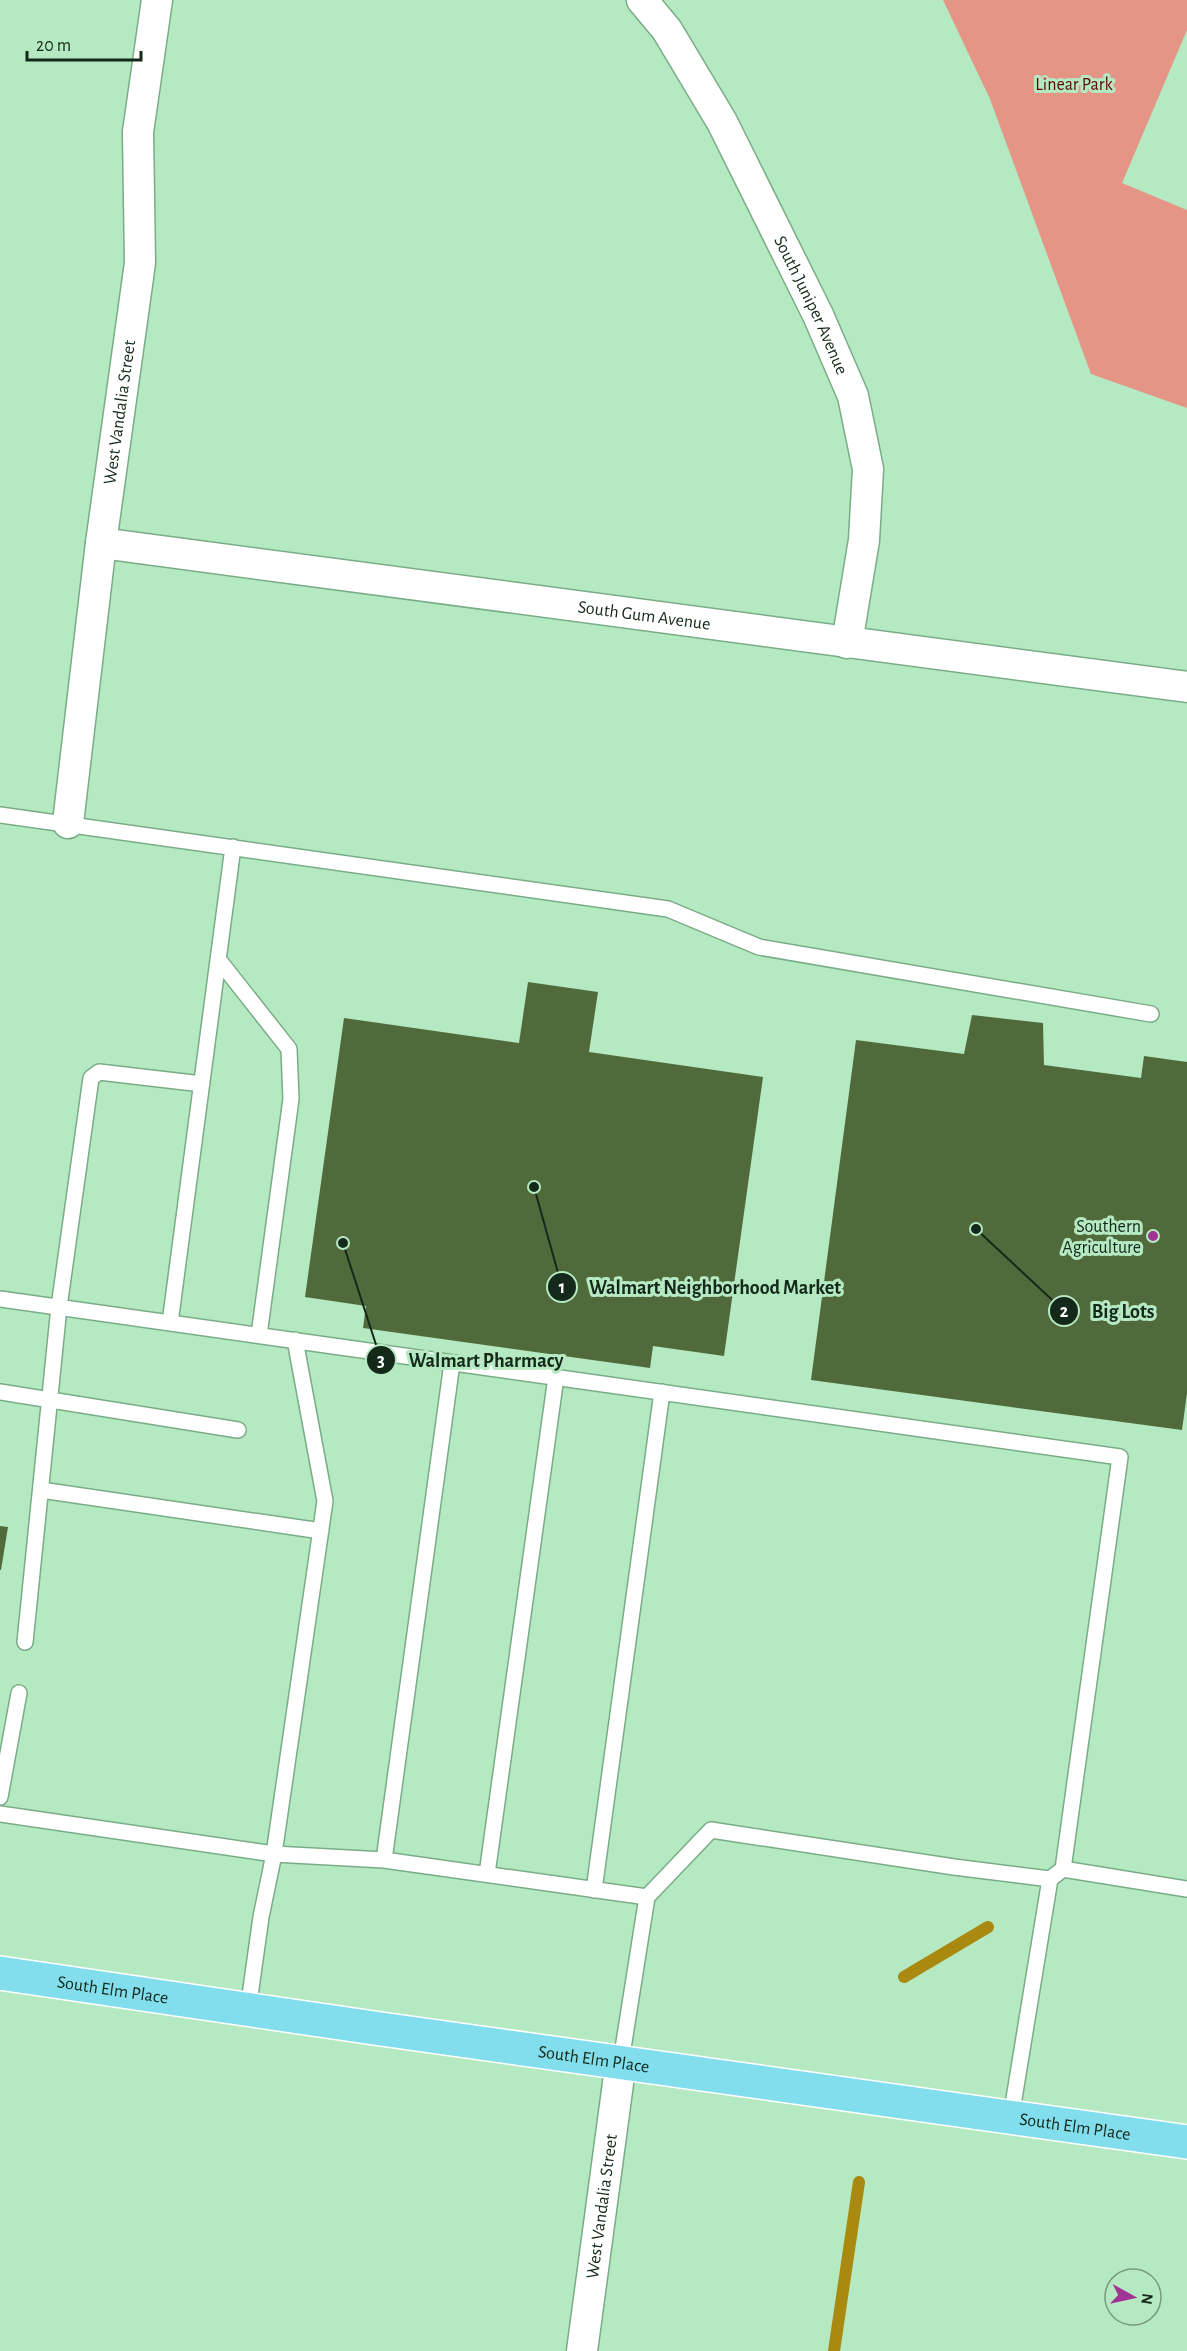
<svg xmlns="http://www.w3.org/2000/svg" width="1187" height="2351" font-family="'Alegreya Sans',sans-serif">
  <rect width="100%" height="100%" fill="#b5e9c2"/>
  <path fill="#e49586" d="M 943,0 L 1187,0 L 1187,30 L 1122,183 L 1187,210 L 1187,408 L 1091,374 L 990,99 Z"/>
  <g fill="none" stroke-linecap="round" stroke-linejoin="round">
    <path stroke="#a98910" stroke-width="12" d="M 904,1977 L 988,1927
      M 834,2351 L 859,2182"/>
  </g>
  <path fill="#516a3c" d="M 528,982 L 598,992 L 589,1052 L 763,1077 L 724,1356 L 653,1346 L 650,1368 L 363,1328 L 366,1306 L 305,1297 L 344,1018 L 519,1043 Z
    M 972,1015 L 1043,1023 L 1044,1065 L 1141,1078 L 1144,1056 L 1187,1062 L 1187,1393 L 1182,1430 L 811,1380 L 856,1040 L 964,1054 Z
    M 0,1526 L 8,1527 L 1,1570 L 0,1570 Z"/>
  <g fill="none" stroke-linecap="round" stroke-linejoin="round">
    <g stroke="#7aac87" stroke-width="18">
      <path id="lane" d="M 0,815 L 668,909 L 759,947 L 1151,1014
        M 218,959 L 289,1049 L 291,1099 L 259,1335
        M 0,1299 L 1120,1457 L 1063,1869 L 1050,1879 L 1011,2117
        M 170,1323 L 233,847
        M 0,1392 L 238,1430
        M 41,1490 L 321,1531
        M 25,1642 L 59,1307 L 91,1078 L 99,1072 L 202,1084
        M 0,1797 L 19,1693
        M 0,1814 L 274,1854 L 384,1860 L 647,1897
        M 384,1860 L 452,1363
        M 1063,1869 L 1187,1889
        M 487,1874 L 556,1377
        M 594,1890 L 662,1392
        M 248,2010 L 261,1917 L 274,1854 L 325,1501 L 295,1340
        M 621,2061 L 647,1897 L 711,1830 L 954,1867 L 1050,1879"/>
    </g>
    <g stroke="#7aac87" stroke-width="33">
      <g id="street">
        <path id="s1" d="M 642,0 L 667,30 L 722,122 L 818,315 L 853,396 L 868,469 L 864,540 L 847,643"/>
        <path id="s2" d="M 101,543 L 1187,687"/>
        <path id="s3" d="M 68,823 L 101,543 L 140,263 L 138,132 L 157,0"/>
        <path id="s4" d="M 582,2351 L 621,2061"/>
      </g>
    </g>
    <g stroke="#fff" stroke-width="36">
      <g id="primary">
        <path id="s5" d="M 0,1973 L 374,2028 L 1187,2142"/>
      </g>
    </g>
    <use href="#lane" stroke="#fff" stroke-width="15"/>
    <use href="#street" stroke="#fff" stroke-width="30"/>
    <use href="#primary" stroke="#82deed" stroke-width="33"/>
  </g>
  <circle fill="#9f3495" stroke="#b5e9c2" stroke-width="2" cx="1153" cy="1236" r="6"/>
  <g text-anchor="middle" stroke-width="6" stroke-linejoin="round" paint-order="stroke">
    <g font-size="18" fill="#5c0b01" stroke="#b5e9c2">
      <text x="1074" y="90">Linear Park</text>
    </g>
    <g font-size="18" fill="#15291b" stroke="#b5e9c2">
      <text dy="6" stroke="none"><textPath href="#s1" startOffset="350">South Juniper Avenue</textPath></text>
      <text dy="6" stroke="none"><textPath href="#s3" startOffset="414">West Vandalia Street</textPath></text>
      <text dy="6" stroke="none"><textPath href="#s2" startOffset="548">South Gum Avenue</textPath></text>
      <text dy="6" stroke="none"><textPath href="#s5" startOffset="114">South Elm Place</textPath></text>
      <text dy="6" stroke="none"><textPath href="#s5" startOffset="600">South Elm Place</textPath></text>
      <text dy="6" stroke="none"><textPath href="#s5" startOffset="1086">South Elm Place</textPath></text>
      <text dy="6" stroke="none"><textPath href="#s4" startOffset="146">West Vandalia Street</textPath></text>
    </g>
    <g font-size="18" fill="#15291b" stroke="#b5e9c2" text-anchor="end">
      <text x="1141" y="1232">Southern<tspan x="1141" dy="21">Agriculture</tspan></text>
    </g>
  </g>
  <path fill="none" stroke="#15291b" stroke-width="2" d="M534 1187L562 1287M976 1229L1064 1311M343 1243L381 1360"/>
  <g fill="#15291b" stroke="#b5e9c2" stroke-width="2">
    <circle cx="534" cy="1187" r="6"/>
    <circle cx="976" cy="1229" r="6"/>
    <circle cx="343" cy="1243" r="6"/>
    <circle cx="562" cy="1287" r="15"/>
    <circle cx="1064" cy="1311" r="15"/>
    <circle cx="381" cy="1360" r="15"/>
  </g>
  <g font-size="18" text-anchor="middle" font-weight="bold" fill="#fff">
    <text x="562" y="1293">1</text>
    <text x="1064" y="1317">2</text>
    <text x="381" y="1366">3</text>
  </g>
  <g font-size="20" text-anchor="middle" font-weight="bold" fill="#15291b" stroke="#b5e9c2" stroke-width="6" stroke-linejoin="round" paint-order="stroke">
    <text x="715" y="1294">Walmart Neighborhood Market</text>
    <text x="1123" y="1318">Big Lots</text>
    <text x="486" y="1367">Walmart Pharmacy</text>
  </g>
  <g transform="translate(1133 2297) rotate(98)"><circle r="28" fill="#b5e9c2" stroke="#759c7f" stroke-width="1.5"/>
  <path d="M0-4.5L10 22L0 15L-10 22Z" fill="#9f3495"/>
  <text y="-9" font-size="16" font-weight="bold" text-anchor="middle" fill="#15291b">N</text>
  </g>
  <path d="M27 51v9h114v-9" fill="none" stroke="#15291b" stroke-width="3"/>
  <text x="36" y="51" font-size="18" fill="#15291b" stroke="#b5e9c2" stroke-width="4.5" paint-order="stroke">20 m</text>
</svg>
